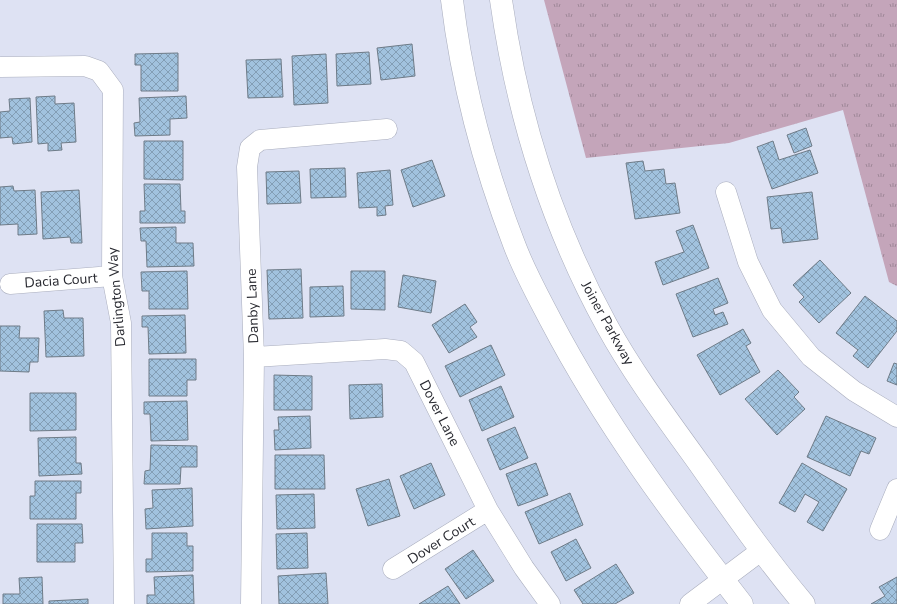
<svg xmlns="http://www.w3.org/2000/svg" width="897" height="604" font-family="'Nunito Sans',sans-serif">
  <defs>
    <pattern id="grass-tufts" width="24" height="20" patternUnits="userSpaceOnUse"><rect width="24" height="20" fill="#c4a5ba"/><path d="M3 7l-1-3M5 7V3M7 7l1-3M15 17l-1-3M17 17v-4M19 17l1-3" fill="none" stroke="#9f8798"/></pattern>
    <pattern id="building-cross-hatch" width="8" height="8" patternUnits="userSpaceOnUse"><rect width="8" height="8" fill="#a1c2de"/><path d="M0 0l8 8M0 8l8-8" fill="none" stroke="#839eb5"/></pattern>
  </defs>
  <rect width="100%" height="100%" fill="#dee2f3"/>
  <path fill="url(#grass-tufts)" d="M 544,0 L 897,0 L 897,286 L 889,282 L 843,110 L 729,143 L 586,158 Z"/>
  <path fill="url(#building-cross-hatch)" stroke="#6e7b87" d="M 412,44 L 415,76 L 381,80 L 377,48 Z
    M 369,52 L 371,84 L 337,86 L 336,54 Z
    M 178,53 L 178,91 L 141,91 L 141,65 L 135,65 L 135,54 Z
    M 326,54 L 328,103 L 294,105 L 292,56 Z
    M 281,59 L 283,97 L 248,98 L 246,60 Z
    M 55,96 L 55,104 L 74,103 L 76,142 L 61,143 L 62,150 L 48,151 L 48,143 L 38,144 L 36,97 Z
    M 186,96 L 187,118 L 170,119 L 170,135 L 135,136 L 134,123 L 140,122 L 139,98 Z
    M 30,98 L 32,142 L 13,144 L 12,137 L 0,138 L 0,112 L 10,111 L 9,99 Z
    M 806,128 L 812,146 L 794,153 L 787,135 Z
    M 144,141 L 183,141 L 183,180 L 144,179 Z
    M 773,141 L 779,160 L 810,150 L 818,173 L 772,189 L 757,147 Z
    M 432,160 L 445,196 L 413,207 L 401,170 Z
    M 643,161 L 645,171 L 664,169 L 666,184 L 675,183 L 680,213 L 635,219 L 626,163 Z
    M 345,168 L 346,197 L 311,198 L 310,169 Z
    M 390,170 L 393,205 L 385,206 L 386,215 L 377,216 L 377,207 L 359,208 L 357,173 Z
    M 299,171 L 301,203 L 267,204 L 266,172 Z
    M 144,184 L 180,184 L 181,211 L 185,211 L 185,223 L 140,223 L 140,211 L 145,211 Z
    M 13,186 L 14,191 L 35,190 L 37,234 L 18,235 L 18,224 L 0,225 L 0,187 Z
    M 79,190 L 82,243 L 71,243 L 70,237 L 43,239 L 41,192 Z
    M 812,192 L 818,239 L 783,243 L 781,228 L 771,229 L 767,197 Z
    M 693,225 L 709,268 L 663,285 L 655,262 L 684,252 L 676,231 Z
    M 176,227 L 176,243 L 193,243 L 194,266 L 147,267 L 146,241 L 141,241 L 140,228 Z
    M 820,260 L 851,293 L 819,323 L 799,302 L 804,297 L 793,285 Z
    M 301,269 L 303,318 L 269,319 L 267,270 Z
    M 187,271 L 188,309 L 149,309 L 149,291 L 142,291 L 141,272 Z
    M 351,271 L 385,271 L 385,310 L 351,309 Z
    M 403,275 L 436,281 L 431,313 L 398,307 Z
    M 718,278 L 728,303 L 713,309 L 715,315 L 723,312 L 728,324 L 693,337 L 676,294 Z
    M 343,286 L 344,316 L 310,317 L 310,287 Z
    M 865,296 L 897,321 L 897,331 L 868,368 L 853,356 L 858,350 L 836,333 Z
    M 465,304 L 477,322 L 470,327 L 477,337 L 449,353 L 432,325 Z
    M 63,310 L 64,318 L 83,318 L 84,356 L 46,357 L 44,311 Z
    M 185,315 L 186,353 L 149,354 L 148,327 L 142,327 L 142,316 Z
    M 0,326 L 20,326 L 19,338 L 39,338 L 38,362 L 30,362 L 29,372 L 0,371 Z
    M 743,329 L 751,343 L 746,346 L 760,372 L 720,395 L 697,355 Z
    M 491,345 L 505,375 L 460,397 L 445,366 Z
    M 149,359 L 196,359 L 196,380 L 187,380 L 187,396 L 149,396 Z
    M 894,363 L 897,364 L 897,385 L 887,381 Z
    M 778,370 L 799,392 L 794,397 L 805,409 L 777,435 L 745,399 Z
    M 274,375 L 312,376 L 312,410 L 274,410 Z
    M 382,384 L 383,417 L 350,419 L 349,385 Z
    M 501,386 L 514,417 L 482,431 L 469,400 Z
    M 30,393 L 76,393 L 76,430 L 30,431 Z
    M 187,401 L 188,440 L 151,441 L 150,414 L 144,414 L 144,402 Z
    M 310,416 L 311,448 L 275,450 L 274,430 L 279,430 L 278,417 Z
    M 826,416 L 876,438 L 869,454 L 861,451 L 850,476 L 807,457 Z
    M 515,427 L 528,458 L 500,470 L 487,439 Z
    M 76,437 L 76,463 L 81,463 L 82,474 L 39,476 L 38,438 Z
    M 151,445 L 197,446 L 197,467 L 181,467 L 180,484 L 144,484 L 145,471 L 150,470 Z
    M 275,455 L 324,455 L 325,489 L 275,489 Z
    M 431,463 L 445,495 L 414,509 L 400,476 Z
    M 536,463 L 548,495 L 518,506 L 506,474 Z
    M 802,463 L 847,489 L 823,531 L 807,522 L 819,502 L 805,494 L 795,512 L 779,503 Z
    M 389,479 L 400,516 L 368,526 L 356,489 Z
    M 35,481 L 81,481 L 81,493 L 76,493 L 76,519 L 30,519 L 30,496 L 35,496 Z
    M 192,488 L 193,526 L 146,529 L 145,509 L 153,508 L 152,490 Z
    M 570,493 L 583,525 L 539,544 L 525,512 Z
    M 314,494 L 315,528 L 277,529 L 276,495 Z
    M 37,524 L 82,524 L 83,543 L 75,543 L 75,562 L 37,562 Z
    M 152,533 L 187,533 L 187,546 L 193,546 L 193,571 L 146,572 L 146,559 L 152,559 Z
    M 307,533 L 308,568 L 277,569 L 276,534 Z
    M 576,539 L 591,568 L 566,581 L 551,552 Z
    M 473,550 L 494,581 L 466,599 L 445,569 Z
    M 616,564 L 634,593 L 615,604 L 583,604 L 574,590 Z
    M 326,573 L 328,604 L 279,604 L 278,576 Z
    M 193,575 L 194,604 L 147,604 L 147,595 L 155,595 L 154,577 Z
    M 42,577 L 43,604 L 3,604 L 3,594 L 20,594 L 19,578 Z
    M 897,577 L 897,604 L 871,604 L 885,596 L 879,587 Z
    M 448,586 L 460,604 L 419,604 Z
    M 88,599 L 88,604 L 49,604 L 49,601 Z"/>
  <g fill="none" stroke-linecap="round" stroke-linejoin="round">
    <g stroke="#a9adbd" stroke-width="21">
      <path id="minor" d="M 0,67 L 85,66 L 99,71 L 113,90 L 112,276 L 121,323 L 124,604
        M 726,192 L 748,262 L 772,310 L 811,357 L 854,391 L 897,417
        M 10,284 L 112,276
        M 254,357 L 385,349 L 401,351 L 414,362 L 488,510 L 524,568 L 550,604
        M 880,530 L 897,489
        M 393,569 L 488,510
        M 251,604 L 254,357 L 247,167 L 250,148 L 260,140 L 387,129
        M 690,604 L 762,550"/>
    </g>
    <g stroke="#a9adbd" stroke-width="23">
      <path id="major" d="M 452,0 C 462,83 484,166 514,244 C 524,271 538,296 551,321 C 604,422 672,514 742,604
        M 501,0 C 517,114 551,224 607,326 C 634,375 668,420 701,466 C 734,513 767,560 804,604"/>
    </g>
    <use href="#minor" stroke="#fff" stroke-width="20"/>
    <use href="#major" stroke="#fff" stroke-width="22"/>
  </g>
  <g text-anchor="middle" stroke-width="3" stroke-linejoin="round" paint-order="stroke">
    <g font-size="14" fill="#292a31" stroke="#fff">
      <text transform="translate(61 280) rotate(-4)" y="5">Dacia Court</text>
      <text transform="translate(116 297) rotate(-95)" y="5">Darlington Way</text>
      <text transform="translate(252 306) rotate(-92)" y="5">Danby Lane</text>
      <text transform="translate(608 323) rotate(61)" y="5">Joiner Parkway</text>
      <text transform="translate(440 413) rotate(63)" y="5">Dover Lane</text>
      <text transform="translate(441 540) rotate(-32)" y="5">Dover Court</text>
    </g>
  </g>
</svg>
